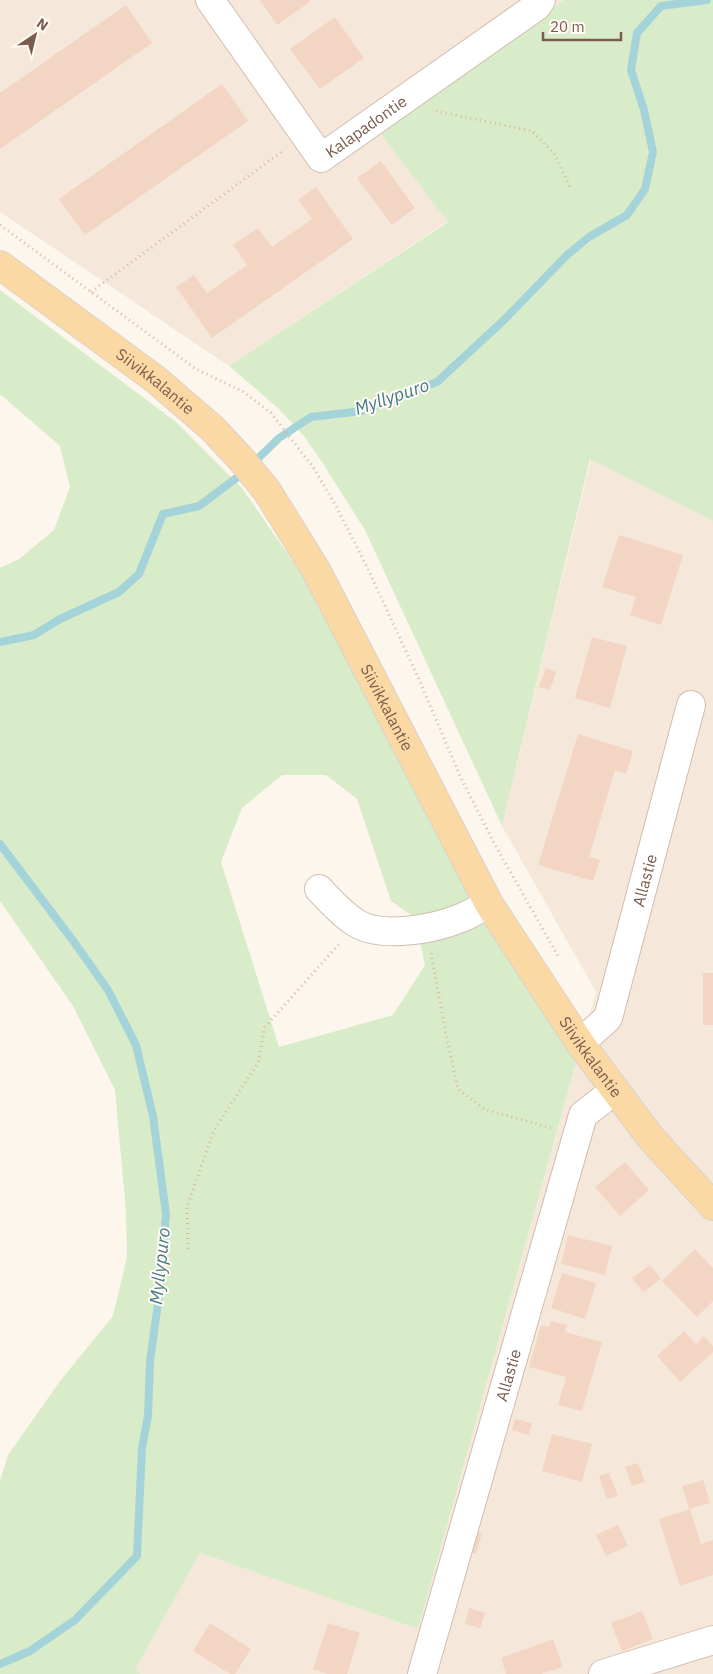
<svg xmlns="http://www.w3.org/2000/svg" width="713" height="1674" font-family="'IBM Plex Sans',sans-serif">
  <rect width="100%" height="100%" fill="#fdf6ec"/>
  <path fill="#f5e8da" d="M 0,0 L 564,0 L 382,134 L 448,221 L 229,366 L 0,212 Z
    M 591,459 L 713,521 L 713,1674 L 141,1674 L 135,1670 L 200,1553 L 418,1629 L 596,992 L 502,826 Z"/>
  <path fill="#d8ecc9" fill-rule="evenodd" d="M 564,0 L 713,0 L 713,521 L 590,459 L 502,826 L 365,530 L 322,462 L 304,436 L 278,408 L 229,366 L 448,222 L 381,134 Z
    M 0,290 L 176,422 L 242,488 L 305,579 L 454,866 L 576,1063 L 418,1629 L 200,1553 L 135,1670 L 141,1674 L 0,1674 L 0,1481 L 8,1455 L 60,1381 L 113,1316 L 127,1257 L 126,1212 L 115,1090 L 73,1006 L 0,901 L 0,568 L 19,559 L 54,530 L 70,487 L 60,446 L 0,394 ZM 282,775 L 326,775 L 357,799 L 391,901 L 415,918 L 425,965 L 393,1015 L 279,1047 L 221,862 L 242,808 Z"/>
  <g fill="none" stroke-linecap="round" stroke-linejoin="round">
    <path stroke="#a5d3da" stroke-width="8" d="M 0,642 L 34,635 L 60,619 L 119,592 L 139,574 L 163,514 L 199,506 L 243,473 L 279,438 L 311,417 L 362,411 L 437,382 L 504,320 L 567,255 L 589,237 L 627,215 L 645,189 L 653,152 L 644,110 L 631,70 L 637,33 L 661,6 L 707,0
      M 0,844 L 74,942 L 108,990 L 136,1045 L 153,1116 L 166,1214 L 160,1289 L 150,1361 L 148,1416 L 142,1448 L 137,1556 L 75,1620 L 30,1651 L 0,1664"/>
  </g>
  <path fill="#f3d5c3" d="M 260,0 L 309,0 L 310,2 L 277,25 Z
    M 126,5 L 152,43 L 0,149 L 0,93 Z
    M 335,17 L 364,58 L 320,89 L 290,49 Z
    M 222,84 L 248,121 L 85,235 L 59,199 Z
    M 381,161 L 415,208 L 392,225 L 357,178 Z
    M 316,187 L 353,239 L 212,338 L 176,287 L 194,275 L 207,293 L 247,265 L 233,245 L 258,228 L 272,247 L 312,219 L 298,200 Z
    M 619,535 L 683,555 L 661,625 L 630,615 L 636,597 L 602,587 Z
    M 592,637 L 627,646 L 610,708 L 575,698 Z
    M 546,668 L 556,672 L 550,690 L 539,687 Z
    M 578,734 L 633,751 L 626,774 L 615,770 L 589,857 L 600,860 L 593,881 L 538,865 Z
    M 703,973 L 713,973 L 713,1025 L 703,1025 Z
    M 625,1162 L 649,1190 L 620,1216 L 595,1187 Z
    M 568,1235 L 612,1246 L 605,1275 L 561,1264 Z
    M 695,1249 L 713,1268 L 713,1301 L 697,1317 L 662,1281 Z
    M 650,1265 L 661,1279 L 643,1292 L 632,1278 Z
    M 562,1273 L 596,1283 L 585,1319 L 551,1308 Z
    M 551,1321 L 567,1325 L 565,1332 L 602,1342 L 582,1411 L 558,1405 L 566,1377 L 529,1367 L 541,1325 L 549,1327 Z
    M 684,1331 L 696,1344 L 704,1336 L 713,1346 L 713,1352 L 680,1382 L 657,1356 Z
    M 515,1419 L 532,1423 L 529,1435 L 512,1430 Z
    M 552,1434 L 592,1444 L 582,1482 L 542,1471 Z
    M 638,1463 L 645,1482 L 632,1486 L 625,1467 Z
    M 609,1473 L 618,1496 L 607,1499 L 599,1476 Z
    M 703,1480 L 710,1503 L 689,1509 L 682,1486 Z
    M 690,1509 L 701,1544 L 713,1540 L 713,1575 L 680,1586 L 659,1519 Z
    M 618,1525 L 628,1546 L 606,1556 L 596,1535 Z
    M 471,1531 L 482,1533 L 476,1554 L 465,1551 Z
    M 469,1608 L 485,1613 L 480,1628 L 465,1624 Z
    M 642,1611 L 653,1639 L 622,1651 L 611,1623 Z
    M 210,1623 L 251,1649 L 235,1674 L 230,1674 L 193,1651 Z
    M 328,1623 L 360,1633 L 347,1674 L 329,1674 L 313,1669 Z
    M 553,1639 L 563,1667 L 541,1674 L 506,1674 L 501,1658 Z"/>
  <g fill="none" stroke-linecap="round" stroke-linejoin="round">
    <g stroke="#d1beb0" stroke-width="30">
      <g id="minor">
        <path id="s1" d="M 210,0 L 321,158 L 537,6 L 541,0"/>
        <path d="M 319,889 C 330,901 342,914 356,923 C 382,939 434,929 461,918 C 471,914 480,908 489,904"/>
        <path id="s2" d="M 580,1043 L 608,1018 L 691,705"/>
        <path id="s3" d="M 422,1674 L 583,1115 L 615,1090"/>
        <path d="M 603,1674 L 713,1640"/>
      </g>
    </g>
    <g stroke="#dad1cd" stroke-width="30">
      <g id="major">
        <path id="s4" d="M 0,265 L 155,379 L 212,428 L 241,459 L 267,491 L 316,570 L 489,904 L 580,1043 L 650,1137 L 713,1206"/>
      </g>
    </g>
    <path stroke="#d9b8a5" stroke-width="3" stroke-dasharray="1 4" stroke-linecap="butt" d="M 436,111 L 532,131 L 554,153 L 571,189
      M 0,225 L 196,369 L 242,391 L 271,413 L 313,467 L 337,508 L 367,567 L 418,677 L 460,776 L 494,843 L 558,956
      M 91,292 L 284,150
      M 431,953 L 446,1034 L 458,1089 L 484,1109 L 551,1128
      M 188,1249 L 187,1207 L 214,1130 L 258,1063 L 265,1027 L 340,943"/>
    <use href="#minor" stroke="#fff" stroke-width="28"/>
    <use href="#major" stroke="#fbd9a5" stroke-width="28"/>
  </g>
  <g text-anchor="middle" stroke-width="4" stroke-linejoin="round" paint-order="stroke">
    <g font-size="16" fill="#7a5c4d" stroke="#fffaf3">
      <text dy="6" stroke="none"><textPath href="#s1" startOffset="248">Kalapadontie</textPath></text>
      <text dy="6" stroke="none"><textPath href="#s4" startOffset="194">Siivikkalantie</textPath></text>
      <text dy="6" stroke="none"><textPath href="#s4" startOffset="599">Siivikkalantie</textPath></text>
      <text dy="6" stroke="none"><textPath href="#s2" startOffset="180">Allastie</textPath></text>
      <text dy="6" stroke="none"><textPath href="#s4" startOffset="1004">Siivikkalantie</textPath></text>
      <text dy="6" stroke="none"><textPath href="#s3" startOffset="311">Allastie</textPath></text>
    </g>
    <g font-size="18" font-style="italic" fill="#437c86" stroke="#fffaf3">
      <text transform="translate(392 397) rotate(-19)" y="6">Myllypuro</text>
      <text transform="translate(160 1266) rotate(-84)" y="6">Myllypuro</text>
    </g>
  </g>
  <g transform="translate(35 35) rotate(35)" stroke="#fffaf3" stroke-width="4" paint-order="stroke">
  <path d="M0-4L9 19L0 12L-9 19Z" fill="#7a5c4d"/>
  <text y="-8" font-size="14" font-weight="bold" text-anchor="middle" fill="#7a5c4d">N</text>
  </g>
  <path d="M543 32v8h78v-8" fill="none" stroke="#7a5c4d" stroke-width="2.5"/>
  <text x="550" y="32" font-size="15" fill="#7a5c4d" stroke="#fffaf3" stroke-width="4" paint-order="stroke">20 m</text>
</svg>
